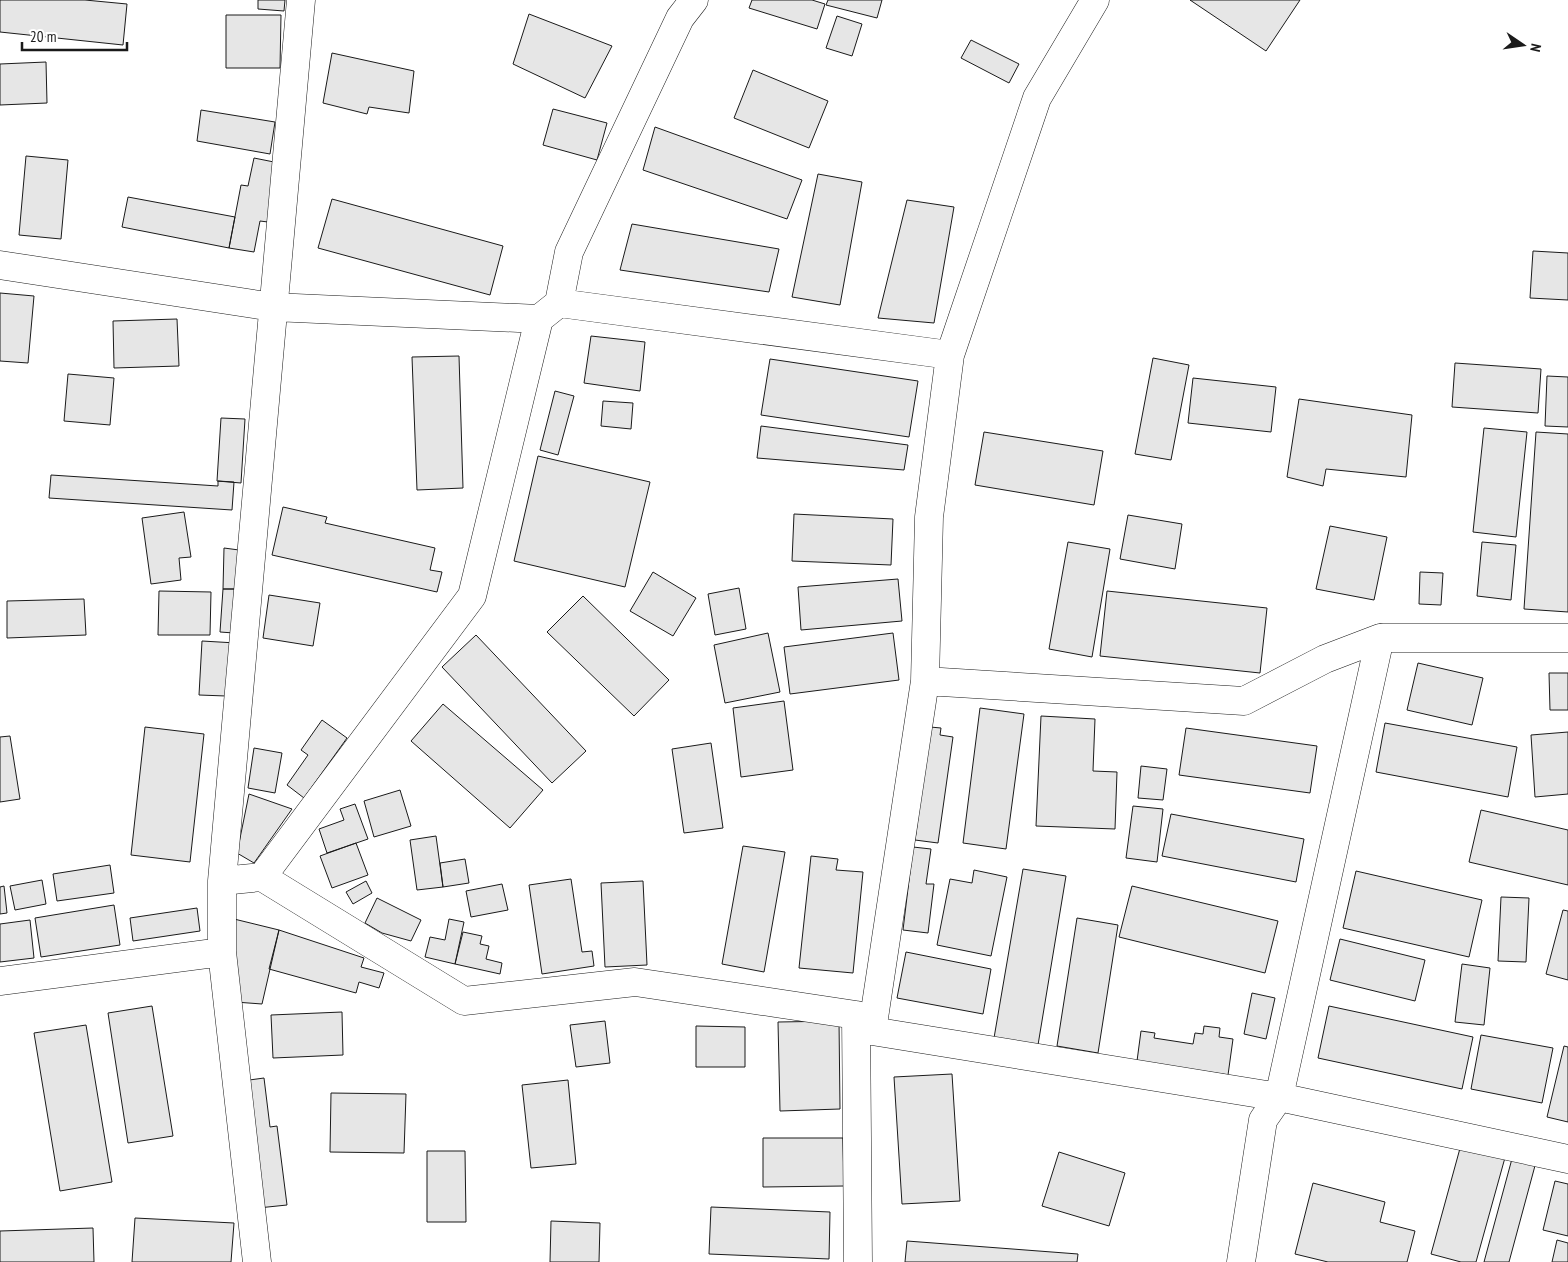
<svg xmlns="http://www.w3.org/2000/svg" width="1568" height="1262" font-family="'PT Sans Narrow',sans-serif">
  <rect width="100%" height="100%" fill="#fff"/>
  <path fill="#e6e6e6" stroke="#1a1a1a" d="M 0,0 L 85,0 L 127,4 L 123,45 L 0,32 Z
    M 258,0 L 285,0 L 284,11 L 258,9 Z
    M 752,0 L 812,0 L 825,4 L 817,29 L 749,8 Z
    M 828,0 L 882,0 L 877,18 L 826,5 Z
    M 1190,0 L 1300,0 L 1266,51 Z
    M 529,14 L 612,46 L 585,98 L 513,64 Z
    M 226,15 L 281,15 L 280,68 L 226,68 Z
    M 837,16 L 862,24 L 852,56 L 826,48 Z
    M 971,40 L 1019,64 L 1009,83 L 961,58 Z
    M 332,53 L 414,71 L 409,113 L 369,107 L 367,114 L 323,103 Z
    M 46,62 L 47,103 L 0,105 L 0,64 Z
    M 753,70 L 828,101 L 809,148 L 734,118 Z
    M 553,109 L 607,123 L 597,160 L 543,145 Z
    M 201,110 L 275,122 L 270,154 L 197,141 Z
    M 655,127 L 802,180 L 787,219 L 643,170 Z
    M 26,156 L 68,160 L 61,239 L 19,235 Z
    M 254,158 L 279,163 L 268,222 L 260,221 L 254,252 L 229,248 L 241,185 L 248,186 Z
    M 818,174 L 862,182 L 840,305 L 792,297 Z
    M 128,197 L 235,217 L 229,248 L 122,227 Z
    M 332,199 L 503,246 L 490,295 L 318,248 Z
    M 907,200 L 954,207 L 934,323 L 878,318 Z
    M 632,224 L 779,249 L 769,292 L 620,270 Z
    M 1533,251 L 1568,253 L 1568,300 L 1530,298 Z
    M 0,293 L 34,296 L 28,363 L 0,361 Z
    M 177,319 L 179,366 L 114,368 L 113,321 Z
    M 591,336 L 645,342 L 640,391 L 584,383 Z
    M 459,356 L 463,488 L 417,490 L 412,357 Z
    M 1153,358 L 1189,365 L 1171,460 L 1135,454 Z
    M 770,359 L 918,381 L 909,437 L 761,415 Z
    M 1455,363 L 1541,369 L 1538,413 L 1452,407 Z
    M 68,374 L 114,378 L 110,425 L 64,421 Z
    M 1547,376 L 1568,377 L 1568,427 L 1545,426 Z
    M 1193,378 L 1276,387 L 1271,432 L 1188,423 Z
    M 555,391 L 574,396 L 558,455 L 540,450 Z
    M 1299,399 L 1412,415 L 1406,477 L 1326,469 L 1323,486 L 1287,477 Z
    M 603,401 L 633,403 L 631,429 L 601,426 Z
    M 221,418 L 245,419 L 241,483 L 217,481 Z
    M 761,426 L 908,445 L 904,470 L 757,458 Z
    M 1484,428 L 1527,432 L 1516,537 L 1473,532 Z
    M 984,432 L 1103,451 L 1094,505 L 975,485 Z
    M 1536,432 L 1568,434 L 1568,612 L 1524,609 Z
    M 538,456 L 650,482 L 625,587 L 514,561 Z
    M 51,475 L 218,486 L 218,481 L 234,482 L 232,510 L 49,498 Z
    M 283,507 L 327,517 L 325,523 L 435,548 L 430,570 L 442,572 L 437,592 L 272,555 Z
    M 184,512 L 191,557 L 179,558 L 181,580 L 151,584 L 142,518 Z
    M 794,514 L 893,519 L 891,565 L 792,561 Z
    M 1128,515 L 1182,524 L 1175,569 L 1120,559 Z
    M 1330,526 L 1387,537 L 1374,600 L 1316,589 Z
    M 1068,542 L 1110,549 L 1092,657 L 1049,649 Z
    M 1482,542 L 1516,545 L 1511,600 L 1477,596 Z
    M 224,548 L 239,550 L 237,589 L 223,589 Z
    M 653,572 L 696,598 L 673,636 L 630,611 Z
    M 1420,572 L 1443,573 L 1441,605 L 1419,604 Z
    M 898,579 L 902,621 L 801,630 L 798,587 Z
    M 739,588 L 746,629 L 715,635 L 708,594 Z
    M 223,589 L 237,589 L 234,633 L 220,632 Z
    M 159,591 L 211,592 L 210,635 L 158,635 Z
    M 1107,591 L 1267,608 L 1260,673 L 1100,656 Z
    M 269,595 L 320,603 L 313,646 L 263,638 Z
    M 583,596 L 669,680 L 634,716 L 547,632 Z
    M 84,599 L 86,635 L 7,638 L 7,601 Z
    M 768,633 L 780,692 L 725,703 L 714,645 Z
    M 893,633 L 899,680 L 790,694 L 784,647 Z
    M 476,635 L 586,751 L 552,783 L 442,667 Z
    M 202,641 L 236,643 L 226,696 L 199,695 Z
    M 1418,663 L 1483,678 L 1472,725 L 1407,710 Z
    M 1549,673 L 1568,673 L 1568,710 L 1550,710 Z
    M 784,701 L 793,770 L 741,777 L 733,708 Z
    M 443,704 L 543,790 L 510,828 L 411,741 Z
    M 980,708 L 1024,714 L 1006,849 L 963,843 Z
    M 1041,716 L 1095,719 L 1093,771 L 1117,772 L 1115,829 L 1036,826 Z
    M 322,720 L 347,738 L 304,798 L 287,785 L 308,755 L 301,750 Z
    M 1385,723 L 1517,747 L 1508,797 L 1376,772 Z
    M 145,727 L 204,734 L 190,862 L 131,855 Z
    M 930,727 L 941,728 L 940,735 L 953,737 L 938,843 L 915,840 Z
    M 1186,728 L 1317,746 L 1310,793 L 1179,775 Z
    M 1568,732 L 1568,794 L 1535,797 L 1531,735 Z
    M 10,736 L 20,799 L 0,802 L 0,737 Z
    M 711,743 L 723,828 L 684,833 L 672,749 Z
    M 254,748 L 282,753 L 275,793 L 248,788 Z
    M 1141,766 L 1167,769 L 1163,800 L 1138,798 Z
    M 400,790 L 411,826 L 374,837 L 364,801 Z
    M 249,794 L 292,809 L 254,863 L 237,853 Z
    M 355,804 L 368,839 L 327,853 L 319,829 L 344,820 L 340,809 Z
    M 1133,806 L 1163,809 L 1157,862 L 1126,858 Z
    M 1481,810 L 1568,830 L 1568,885 L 1469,862 Z
    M 1171,814 L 1304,839 L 1296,882 L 1162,856 Z
    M 436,836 L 443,887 L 417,890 L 410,840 Z
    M 356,843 L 368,875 L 332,888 L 320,856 Z
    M 743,846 L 785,852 L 764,972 L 722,964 Z
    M 913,847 L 931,849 L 926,884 L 934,884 L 928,933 L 903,930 Z
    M 811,856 L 838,859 L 836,870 L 863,872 L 853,973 L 799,968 Z
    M 465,859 L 469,883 L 443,887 L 440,863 Z
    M 110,865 L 114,893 L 57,901 L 53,874 Z
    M 1023,869 L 1066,876 L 1038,1045 L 994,1038 Z
    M 974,870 L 1007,877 L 991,956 L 937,945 L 950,879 L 972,883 Z
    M 1356,871 L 1482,900 L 1469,957 L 1343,928 Z
    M 571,879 L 582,952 L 592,951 L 594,966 L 542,974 L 529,885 Z
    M 42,880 L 46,904 L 15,910 L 10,886 Z
    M 366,881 L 372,893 L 353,904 L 346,892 Z
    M 643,881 L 647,965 L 605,967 L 601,883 Z
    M 502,884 L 508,910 L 471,917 L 466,891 Z
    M 4,886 L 7,913 L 0,914 L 0,887 Z
    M 1132,886 L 1278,921 L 1265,973 L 1119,937 Z
    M 1501,897 L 1529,898 L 1526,962 L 1498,961 Z
    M 377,898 L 421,920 L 411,941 L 382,933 L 365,923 Z
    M 114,905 L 120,945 L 41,957 L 35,918 Z
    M 197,908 L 200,931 L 133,941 L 130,918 Z
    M 1563,910 L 1568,911 L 1568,980 L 1546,974 Z
    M 1077,918 L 1118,925 L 1098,1053 L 1057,1046 Z
    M 234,919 L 279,930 L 262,1004 L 235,1002 Z
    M 449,919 L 464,922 L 455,964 L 425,957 L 430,937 L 445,940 Z
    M 30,920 L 34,958 L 0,962 L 0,924 Z
    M 279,930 L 364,958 L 361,967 L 384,973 L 379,988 L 359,982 L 356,993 L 269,969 Z
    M 463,932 L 482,936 L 480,944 L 489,946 L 486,959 L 502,963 L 500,974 L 455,964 Z
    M 1340,939 L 1425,960 L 1415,1001 L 1330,980 Z
    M 906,952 L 991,969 L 983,1014 L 897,998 Z
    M 1462,964 L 1490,968 L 1484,1025 L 1455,1022 Z
    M 1252,993 L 1275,998 L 1266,1039 L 1244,1034 Z
    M 152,1006 L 173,1136 L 128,1143 L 108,1013 Z
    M 1329,1006 L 1473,1037 L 1462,1089 L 1318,1058 Z
    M 342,1012 L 343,1055 L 273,1058 L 271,1015 Z
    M 605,1021 L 610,1063 L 576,1067 L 570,1025 Z
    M 839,1021 L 840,1109 L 780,1111 L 778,1022 Z
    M 86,1025 L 112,1182 L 60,1191 L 34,1033 Z
    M 696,1026 L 745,1027 L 745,1067 L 696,1067 Z
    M 1204,1026 L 1220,1028 L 1219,1037 L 1233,1039 L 1228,1075 L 1137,1061 L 1141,1031 L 1155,1033 L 1154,1038 L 1193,1044 L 1195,1033 L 1203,1034 Z
    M 1481,1035 L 1553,1048 L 1542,1103 L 1471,1089 Z
    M 1564,1046 L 1568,1047 L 1568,1122 L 1547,1117 Z
    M 952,1074 L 960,1201 L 902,1204 L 894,1077 Z
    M 264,1078 L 270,1127 L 277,1126 L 287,1205 L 258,1208 L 242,1081 Z
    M 568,1080 L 576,1164 L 531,1168 L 522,1085 Z
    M 331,1093 L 406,1094 L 404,1153 L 330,1152 Z
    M 763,1138 L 843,1138 L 844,1186 L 763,1187 Z
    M 1462,1141 L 1506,1154 L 1476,1262 L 1461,1262 L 1431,1254 Z
    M 427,1151 L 465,1151 L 466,1222 L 427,1222 Z
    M 1059,1152 L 1125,1173 L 1109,1226 L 1042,1206 Z
    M 1513,1155 L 1536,1162 L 1509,1262 L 1484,1262 Z
    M 1555,1181 L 1568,1184 L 1568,1236 L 1543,1230 Z
    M 1313,1183 L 1385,1202 L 1380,1222 L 1415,1231 L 1407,1262 L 1328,1262 L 1295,1254 Z
    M 711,1207 L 830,1212 L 829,1259 L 709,1254 Z
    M 135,1218 L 234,1223 L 231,1262 L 132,1262 Z
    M 551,1221 L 600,1223 L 599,1262 L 550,1262 Z
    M 93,1228 L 94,1262 L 0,1262 L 0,1231 Z
    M 1557,1240 L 1568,1243 L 1568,1262 L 1552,1262 Z
    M 907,1241 L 1078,1254 L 1077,1262 L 905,1262 Z"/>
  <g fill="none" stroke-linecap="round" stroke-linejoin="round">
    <g stroke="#1a1a1a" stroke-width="29">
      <path id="minor" d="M 0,265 L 273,307 L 539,319
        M 559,303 L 950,355
        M 925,681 L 1244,701 L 1325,659 L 1380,638 L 1568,638
        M 262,877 L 472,596 L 539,319 L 559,303 L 569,252 L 680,18 L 694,0
        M 222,881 L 262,877 L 464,1001 L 635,982 L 856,1015 L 867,1018 L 872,1031 L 1279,1097 L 1568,1159
        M 0,981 L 222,952
        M 856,1015 L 858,1262
        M 872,1031 L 925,681 L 929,517 L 950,355 L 1037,98 L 1095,0
        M 257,1262 L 222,952 L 222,881 L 301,0
        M 1241,1262 L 1263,1120 L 1279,1097 L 1380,638"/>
    </g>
    <use href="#minor" stroke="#fff" stroke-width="28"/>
  </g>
  <g transform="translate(1523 45) rotate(103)" stroke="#ffffff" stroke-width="4" paint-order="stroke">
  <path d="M0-4L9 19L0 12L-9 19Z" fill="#1a1a1a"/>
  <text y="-8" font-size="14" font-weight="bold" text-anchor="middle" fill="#1a1a1a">N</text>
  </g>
  <path d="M22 42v8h105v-8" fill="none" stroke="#1a1a1a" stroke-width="2.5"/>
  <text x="30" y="42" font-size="15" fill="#1a1a1a" stroke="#ffffff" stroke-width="4" paint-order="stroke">20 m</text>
</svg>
